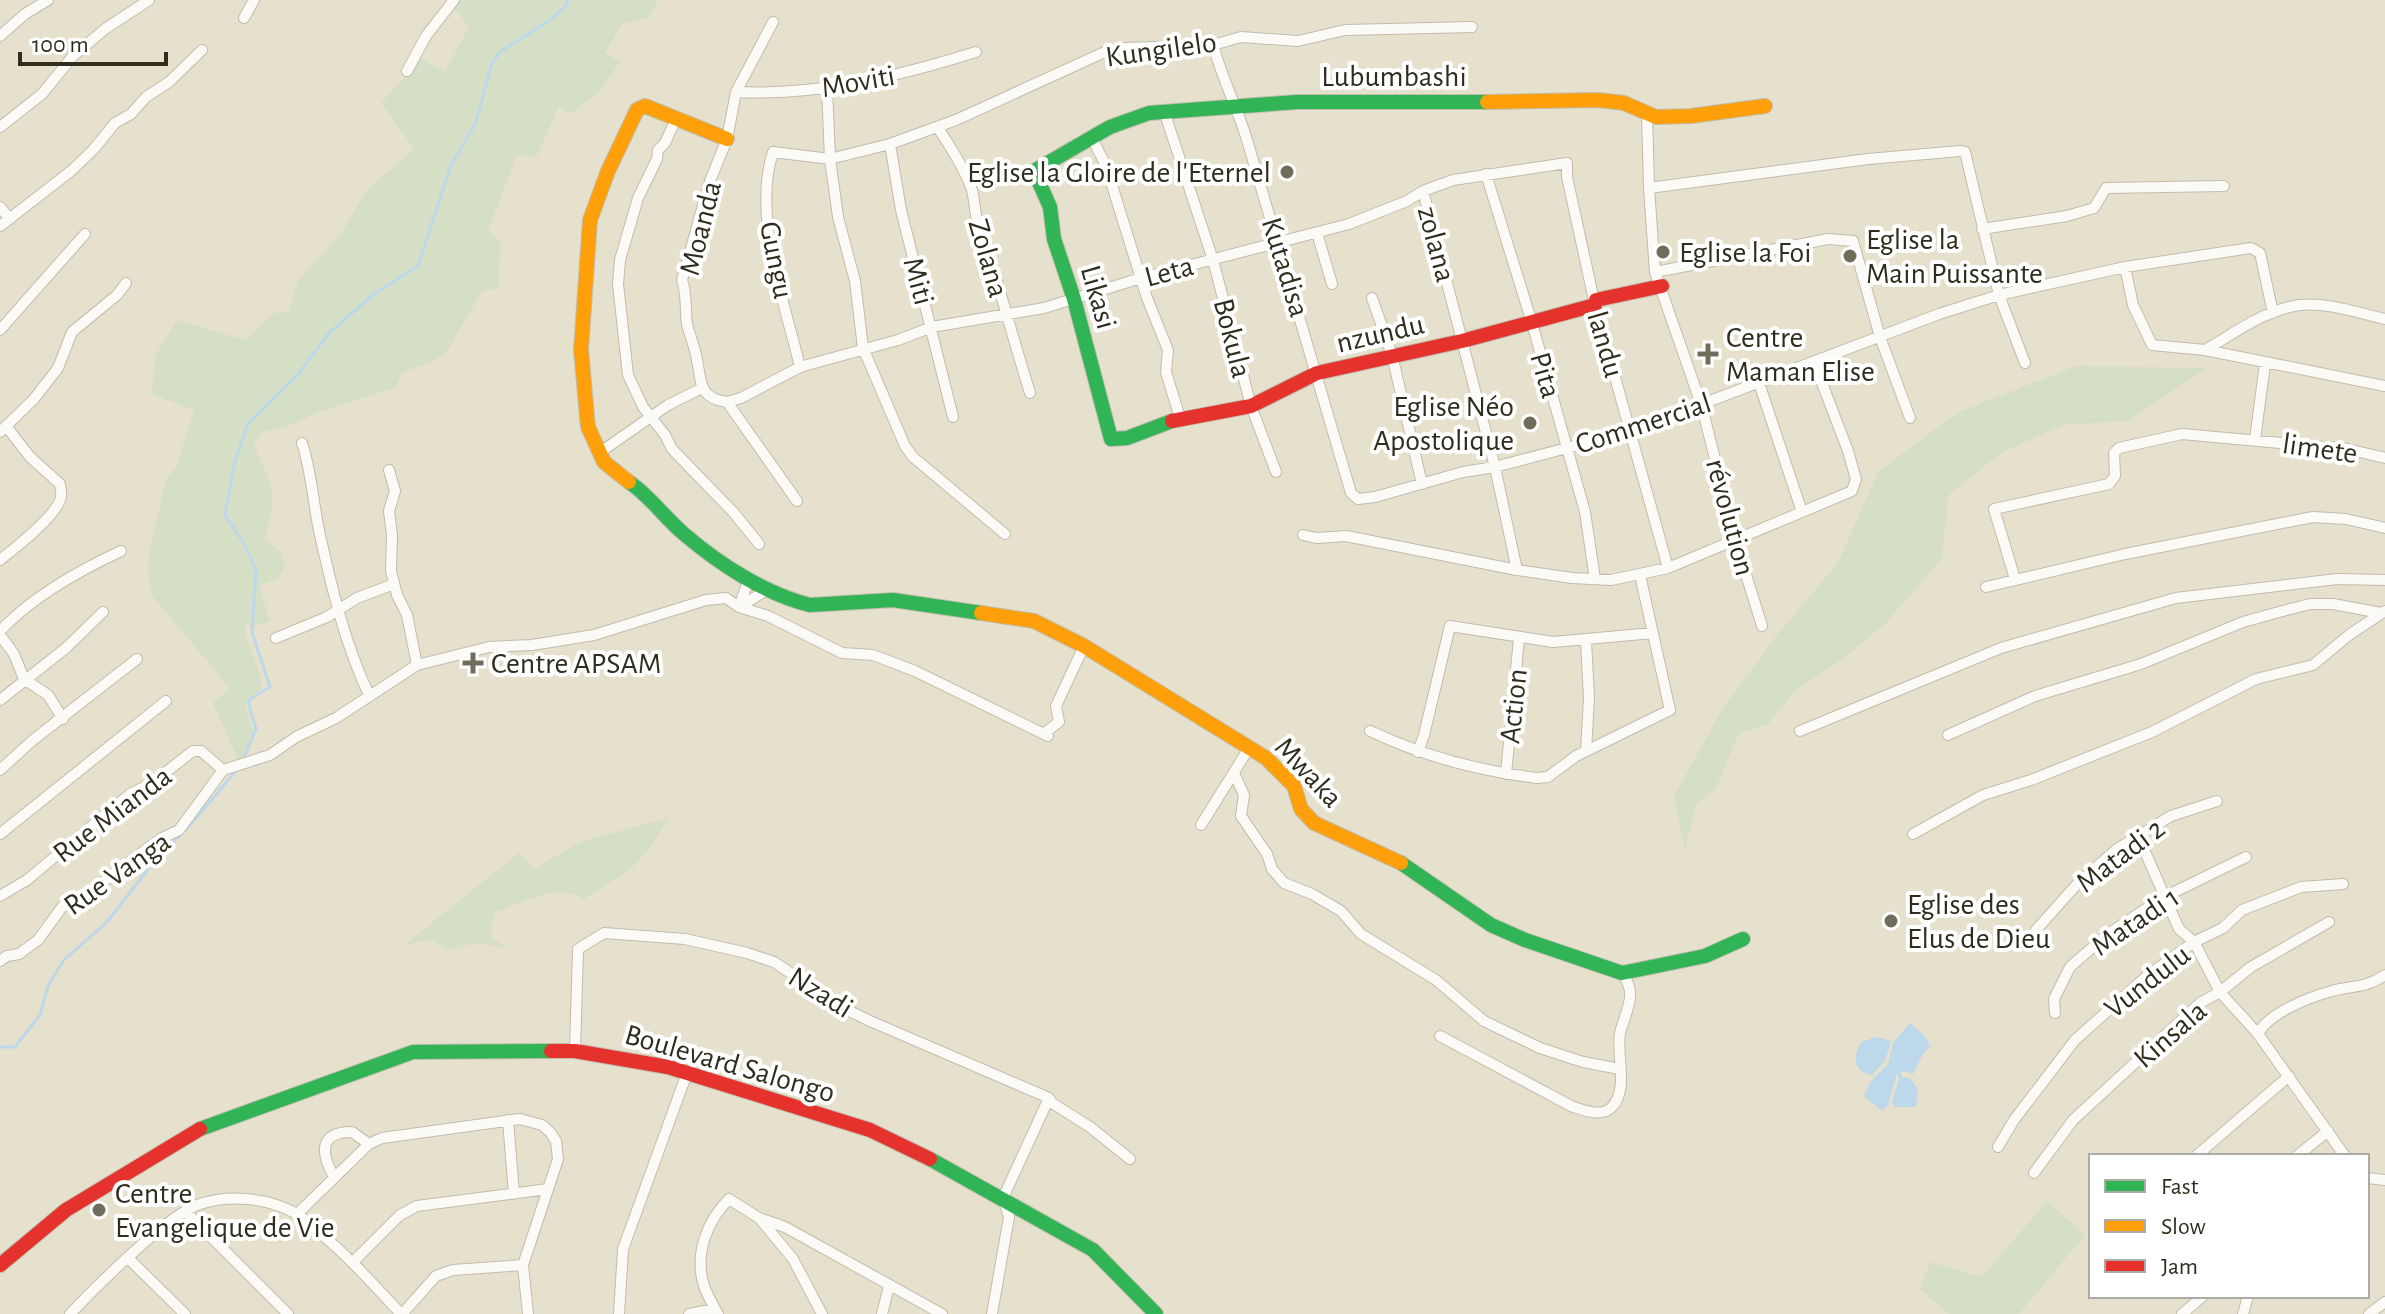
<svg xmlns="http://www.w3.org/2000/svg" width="2385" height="1314" font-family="'Alegreya Sans',sans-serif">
  <rect width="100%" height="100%" fill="#e6e1cc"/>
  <path fill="#d4dfc5" d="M 458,0 L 658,0 L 649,17 L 622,24 L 605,53 L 620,61 L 600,91 L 570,114 L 559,106 L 536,157 L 517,155 L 488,231 L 501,242 L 498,288 L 482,291 L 446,353 L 432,362 L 403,372 L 395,388 L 321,411 L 286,427 L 262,432 L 254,443 C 258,458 267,471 271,486 C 275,502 269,522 265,538 L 281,553 L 285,566 L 278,578 L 259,586 L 270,621 L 256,626 L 245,625 C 245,647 262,665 261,688 L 245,706 L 254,734 L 240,763 L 213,703 L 230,688 L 152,596 L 148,570 L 149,553 L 166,480 L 177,464 L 194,411 L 152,394 L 155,356 L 177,320 L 245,340 L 274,313 L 289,311 L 298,280 L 341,234 L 367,190 L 414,149 L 381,103 L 421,58 L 445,72 L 469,27 L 456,10 Z
    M 2076,366 L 2206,368 L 2128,421 L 2063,425 L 2001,453 L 1948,496 L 1942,559 L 1886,623 L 1844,658 L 1797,689 L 1767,725 L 1739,733 L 1716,788 L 1696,805 L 1685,850 L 1674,796 L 1722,710 L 1776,636 L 1838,563 L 1878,472 L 1957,413 Z
    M 668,818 C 654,843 640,865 615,880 C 604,887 594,891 583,900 C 559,881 522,903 496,912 L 491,924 L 492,938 L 507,948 C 496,947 484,943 474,944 C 453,946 451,956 432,939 L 403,946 L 519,853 L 534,869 L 580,842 Z
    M 2047,1201 L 2085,1235 L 2019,1314 L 1949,1314 L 1920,1289 L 1930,1262 L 1982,1277 Z"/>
  <path fill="#bdd7eb" d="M 1910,1023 L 1924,1035 L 1930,1046 L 1922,1056 L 1913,1074 L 1903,1071 L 1897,1073 L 1888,1105 L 1882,1111 L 1864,1096 L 1871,1081 L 1888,1064 L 1893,1043 Z
    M 1877,1037 L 1891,1041 L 1885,1061 L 1872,1075 C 1852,1071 1853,1057 1861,1042 Z
    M 1900,1077 L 1910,1078 L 1918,1089 L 1916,1107 L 1894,1107 L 1892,1101 Z"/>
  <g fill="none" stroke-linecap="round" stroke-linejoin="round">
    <path stroke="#bdd7eb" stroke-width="3" d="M 244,758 L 256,729 L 249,705 L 250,699 L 270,687 L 252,632 L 256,569 L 243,542 L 225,515 L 235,461 L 248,423 L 297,376 L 328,334 L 374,294 L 418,266 L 450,168 L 476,122 L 492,63 L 500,52 L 549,21 L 566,6 L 568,0
      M 0,1047 L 15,1047 L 40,1015 L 48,986 L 63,961 L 108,921 L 152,864 L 191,824 L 236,771
      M 1899,1072 L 1900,1077"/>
    <g stroke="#c0bdad" stroke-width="12">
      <path id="street" d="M 244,18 L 254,0
        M 773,22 L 736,92 L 727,139 L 710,181 L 682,280 C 687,294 685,309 687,324 C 689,334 694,344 696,355 C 702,379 696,398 727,402 L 797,501
        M 0,36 L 25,14 L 48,0
        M 1213,45 C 1222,78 1237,107 1247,140 L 1351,493 L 1358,499 L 1375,497 L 1463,472 L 1495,467 L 1631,431 L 1939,314 L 1999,295 L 2125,267 L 2251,248 L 2260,253 L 2273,313
        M 407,71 L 426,36 L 454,0
        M 827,88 L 830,159 L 838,217 L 855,281 L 863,348 L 905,446 L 913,457 L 1005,534
        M 736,92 C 818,96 899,76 976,52
        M 1164,111 L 1213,260 L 1251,406 L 1276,472
        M 1647,113 L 1649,188 L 1655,272 L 1702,407 L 1735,539 L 1762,626
        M 676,119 L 665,143 L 658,150 L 657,159 L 638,198 L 620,260 L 618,284 L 628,375 L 643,407 L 665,435 L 672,449 L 734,513 L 759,544
        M 0,127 L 42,94 L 73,56 L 105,29 L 149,0
        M 938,128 C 950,146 963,166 971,187 C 975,198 974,211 978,223 C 998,279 1012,336 1030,393
        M 1091,136 L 1106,166 L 1147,298 L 1168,350 L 1166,372 L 1180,418
        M 890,144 L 901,210 L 953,417
        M 1486,174 L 1532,323 L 1585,512 L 1595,579
        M 1649,188 L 1868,159 L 1960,151 L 1965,152 L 1999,295 L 2025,363
        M 1423,191 L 1495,467 L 1517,570
        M 0,207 L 10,219
        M 0,226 L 71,171 L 93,150 L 115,123 L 131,114 L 146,97 L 169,82 L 202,50
        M 1982,229 L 2067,216 L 2094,208 L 2106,188 L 2224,186
        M 1317,233 L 1332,284
        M 2125,267 L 2133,305 L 2152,345 L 2205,350 L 2385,386
        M 1655,272 L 1828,239 L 1853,241 L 1880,337 L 1910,418
        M 1372,298 L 1392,355 L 1422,484
        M 0,330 L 85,234
        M 2205,350 C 2233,334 2266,309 2300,305 C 2327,302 2358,313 2385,319
        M 800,367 C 785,303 752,216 773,152 L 830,159 L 890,144 L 956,120 L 1107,51 L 1124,48 L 1213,45 L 1241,37 L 1298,41 L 1345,30 L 1472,27
        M 1759,383 L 1802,512
        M 727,402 L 741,398 L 800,367 L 898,340 L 932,327 L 1044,308 L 1141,278 L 1349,224 L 1407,201 L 1423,191 L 1453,180 L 1567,163 L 1567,177 L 1595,305 L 1668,568
        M 0,432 L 34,399 L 58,368 L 72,332 L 117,295 L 126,283
        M 2255,439 L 2265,364
        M 302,443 C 312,473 313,504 320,535 C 332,589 345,644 369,695
        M 599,453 L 668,405 L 702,388
        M 389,470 L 395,491 L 389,511 L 392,535 L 391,571 L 397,595 L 407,615 L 417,665
        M 1303,535 L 1316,538 L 1346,536 L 1517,570 L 1572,578 L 1611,580 L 1668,568 L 1852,491 L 1856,479 L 1848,451 L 1814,362
        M 0,560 C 15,548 57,516 61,497 C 62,493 60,488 60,484 L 30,457 L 6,426
        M 2015,579 L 1994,509 L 2109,484 L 2115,476 L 2114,453 L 2119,448 L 2182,434 L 2347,449 L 2385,458
        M 1986,587 L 2125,554 L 2313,517 L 2346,519 L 2385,528
        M 739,607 L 765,591 L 772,592
        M 739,607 L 749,579
        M 0,631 C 33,596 78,571 121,551
        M 0,635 L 14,654 L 24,679 L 48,695 L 63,719
        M 276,638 L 327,617 L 357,598 L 394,584
        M 1586,641 L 1589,698 L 1586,751
        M 0,700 L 66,648 L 103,612
        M 1370,731 C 1423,756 1479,771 1537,778 L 1548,777 L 1576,756 L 1670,710 L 1640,575
        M 1800,731 L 2001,648 L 2176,598 L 2337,579 L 2385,580
        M 1948,735 L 2035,696 L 2141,664 L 2243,622 L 2279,612 L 2310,604 L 2333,604 L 2381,613
        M 1418,752 L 1424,735 L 1450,626 L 1553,642 L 1653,633
        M 0,770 L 33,740 L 137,659
        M 1234,773 L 1244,795 L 1241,816 L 1267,854 L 1272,869 L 1284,883 L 1312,894 L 1341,911 L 1361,934 L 1436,980 L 1484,1021 L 1540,1048 L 1583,1062 L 1620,1069
        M 1506,774 L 1519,638
        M 1201,825 L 1249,748
        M 0,834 L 166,701
        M 1913,834 L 1983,795 L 2031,780 L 2152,732 L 2256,679 L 2313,665 L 2349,635 L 2385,611
        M 2138,836 L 2179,929 L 2194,942 L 2220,992 L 2258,1034 L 2345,1156
        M 0,896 L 27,880 L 130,794 L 152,783 L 193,751 L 201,751 L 223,770
        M 2036,930 L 2079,882 L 2117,849 L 2171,816 L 2217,801
        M 0,961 L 7,956 L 19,954 L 38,940 L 62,907 L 91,891 L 160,839 L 179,830 L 223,770 L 270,755 L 296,737 L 336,718 L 417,665 L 489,647 L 532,645 L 594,635 L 706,600 L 726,598 L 739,607 L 768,616 L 842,653 L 873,655 L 915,671 L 1048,736 L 1047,731 L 1059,722 L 1056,706 L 1084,646
        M 2055,1013 L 2054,999 L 2070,967 L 2108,934 L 2164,897 L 2246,857
        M 2258,1034 C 2268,1013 2310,997 2332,991 C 2354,985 2364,989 2385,975
        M 1440,1036 L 1571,1106 C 1583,1110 1602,1118 1612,1107 C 1629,1089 1616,1055 1620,1033 C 1623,1021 1629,1009 1630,997 C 1631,988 1627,980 1622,973
        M 575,1051 L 578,949 L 604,933 L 685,939 L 747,953 L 774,962 L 843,1008 L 870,1021 L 1049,1098 L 1003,1198 L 1009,1217 L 992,1314
        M 1049,1098 L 1052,1103 L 1090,1127 L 1130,1159
        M 508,1120 L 514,1194
        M 1998,1147 L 2014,1120 L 2075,1040 L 2147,976 L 2194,942 L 2223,928 L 2242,910 L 2301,887 L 2343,884
        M 2196,1156 L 2289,1076
        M 2297,1156 L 2328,1131
        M 2034,1173 L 2073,1120 L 2200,1003 L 2220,992 L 2251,967 L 2329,922
        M 334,1177 C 321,1154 318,1132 352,1132 L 369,1144
        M 2367,1178 L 2385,1180
        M 185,1211 L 288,1314
        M 297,1214 L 369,1144 L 382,1138 L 520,1119 L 542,1125 L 550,1132 L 556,1141 L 558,1159 L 523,1265 L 528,1314
        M 760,1219 L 793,1259 L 822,1314
        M 128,1258 L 185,1314
        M 353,1262 L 400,1215 L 417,1206 L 548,1189
        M 70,1314 C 95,1288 168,1214 200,1204 C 230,1194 267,1198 295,1213 C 304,1217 311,1226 319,1232 C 349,1257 374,1285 401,1314
        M 402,1314 L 436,1276 L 453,1270 L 523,1265
        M 619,1314 L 623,1249 L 687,1073
        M 689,1314 L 715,1309
        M 718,1314 C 713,1305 707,1295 704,1286 C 694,1254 707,1221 729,1199 L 759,1218 L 785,1227 L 942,1314
        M 882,1314 L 889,1286
        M 2182,1314 L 2203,1296
        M 2243,1314 L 2248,1296
        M 2369,1314 L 2385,1302"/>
    </g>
    <g stroke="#c0bdad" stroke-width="16">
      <path id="fast" d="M 1172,421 L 1127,438 L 1111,439 L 1074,299 L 1054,239 L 1050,207 L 1034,171 L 1110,127 L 1149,113 L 1297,102 L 1487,102
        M 629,482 C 650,496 665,518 684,534 C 719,564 765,594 810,605 L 893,600 L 981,613
        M 1401,863 L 1491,925 L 1525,940 L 1622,973 L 1705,956 L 1743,939
        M 200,1129 L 413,1052 L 551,1051
        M 930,1159 L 1093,1250 L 1156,1314"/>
    </g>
    <g stroke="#c0bdad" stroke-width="16">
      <path id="slow" d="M 1487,102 L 1598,100 L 1624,103 L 1656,117 L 1691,116 L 1765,106
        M 629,482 L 604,462 L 588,427 L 581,350 L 590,220 L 608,171 L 637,110 L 645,106 L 727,139
        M 981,613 L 1034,621 L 1084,646 L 1266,758 L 1294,786 L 1301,809 L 1314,823 L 1401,863"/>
    </g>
    <g stroke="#c0bdad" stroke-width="16">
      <path id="jam" d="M 1172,421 L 1251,406 L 1317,373 L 1462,341 L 1595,305 L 1596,300 L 1662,286
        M 551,1051 L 575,1051 L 668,1067 L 870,1130 L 930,1159
        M 0,1265 L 66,1210 L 200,1129"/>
    </g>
    <use href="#street" stroke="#fbfaf7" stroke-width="10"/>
    <use href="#fast" stroke="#30b455" stroke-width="14"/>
    <use href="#slow" stroke="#ff9f0a" stroke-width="14"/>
    <use href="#jam" stroke="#e5322d" stroke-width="14"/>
  </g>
  <g fill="#706c5b" stroke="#fff" stroke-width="3">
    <circle cx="1287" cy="172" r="8"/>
    <circle cx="1663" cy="252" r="8"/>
    <circle cx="1850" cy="256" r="8"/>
    <path d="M1704 342h8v8h8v8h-8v8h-8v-8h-8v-8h8z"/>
    <circle cx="1530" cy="423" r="8"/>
    <path d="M469 651h8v8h8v8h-8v8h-8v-8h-8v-8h8z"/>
    <circle cx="1891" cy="921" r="8"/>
    <circle cx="99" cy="1210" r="8"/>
  </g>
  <g text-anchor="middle" stroke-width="8" stroke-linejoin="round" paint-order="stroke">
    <g font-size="30" fill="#302d1e" stroke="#fff">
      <text transform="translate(1161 49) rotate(-8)" y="10">Kungilelo</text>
      <text x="1394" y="86">Lubumbashi</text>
      <text transform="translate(858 81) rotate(-10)" y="10">Moviti</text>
      <text transform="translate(700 228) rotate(-76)" y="10">Moanda</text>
      <text transform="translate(1437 244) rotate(75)" y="10">zolana</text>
      <text transform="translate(989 258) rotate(74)" y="10">Zolana</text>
      <text transform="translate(777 260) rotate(79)" y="10">Gungu</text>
      <text transform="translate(1286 267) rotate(73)" y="10">Kutadisa</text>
      <text transform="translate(1169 271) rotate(-15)" y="10">Leta</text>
      <text transform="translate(919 281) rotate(75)" y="10">Miti</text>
      <text transform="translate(1099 297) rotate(74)" y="10">Likasi</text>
      <text transform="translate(1380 333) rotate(-13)" y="10">nzundu</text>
      <text transform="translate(1233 338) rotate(76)" y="10">Bokula</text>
      <text transform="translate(1606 344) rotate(74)" y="10">landu</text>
      <text transform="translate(1546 375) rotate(74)" y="10">Pita</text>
      <text transform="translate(1643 423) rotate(-18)" y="10">Commercial</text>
      <text transform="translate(2320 448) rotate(8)" y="10">limete</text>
      <text transform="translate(1731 517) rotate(75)" y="10">révolution</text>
      <text transform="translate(1513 706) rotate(-84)" y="10">Action</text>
      <text transform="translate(1309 772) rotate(47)" y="10">Mwaka</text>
      <text transform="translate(112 814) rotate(-37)" y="10">Rue Mianda</text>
      <text transform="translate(2120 855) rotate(-37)" y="10">Matadi 2</text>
      <text transform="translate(117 873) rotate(-35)" y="10">Rue Vanga</text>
      <text transform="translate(2135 921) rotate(-34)" y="10">Matadi 1</text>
      <text transform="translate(2147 981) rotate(-38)" y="10">Vundulu</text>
      <text transform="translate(821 992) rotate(32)" y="10">Nzadi</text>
      <text transform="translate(2170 1034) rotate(-41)" y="10">Kinsala</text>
      <text transform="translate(730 1063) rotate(16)" y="10">Boulevard Salongo</text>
    </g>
    <g font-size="30" fill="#302d1e" stroke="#fff" text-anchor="start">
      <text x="1271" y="182" text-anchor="end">Eglise la Gloire de l'Eternel</text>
      <text x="1866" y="249">Eglise la<tspan x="1866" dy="34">Main Puissante</tspan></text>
      <text x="1679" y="262">Eglise la Foi</text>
      <text x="1726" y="347">Centre<tspan x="1726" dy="34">Maman Elise</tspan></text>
      <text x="1514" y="416" text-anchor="end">Eglise Néo<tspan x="1514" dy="34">Apostolique</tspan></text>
      <text x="491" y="673">Centre APSAM</text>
      <text x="1907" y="914">Eglise des<tspan x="1907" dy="34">Elus de Dieu</tspan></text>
      <text x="115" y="1203">Centre<tspan x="115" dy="34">Evangelique de Vie</tspan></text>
    </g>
  </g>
  <rect x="2089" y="1154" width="280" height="144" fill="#ffffff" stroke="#acaba5" stroke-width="2"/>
  <rect x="2105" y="1180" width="40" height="12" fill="#30b455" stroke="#acaba5" stroke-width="2"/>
  <text x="2161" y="1194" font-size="24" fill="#302d1e">Fast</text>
  <rect x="2105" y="1220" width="40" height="12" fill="#ff9f0a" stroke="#acaba5" stroke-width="2"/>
  <text x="2161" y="1234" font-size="24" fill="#302d1e">Slow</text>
  <rect x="2105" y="1260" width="40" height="12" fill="#e5322d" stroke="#acaba5" stroke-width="2"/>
  <text x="2161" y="1274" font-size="24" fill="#302d1e">Jam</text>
  <path d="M20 52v12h146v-12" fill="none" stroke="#302d1e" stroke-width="4"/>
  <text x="32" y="52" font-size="24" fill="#302d1e" stroke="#ffffff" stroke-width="6" paint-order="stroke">100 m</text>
</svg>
